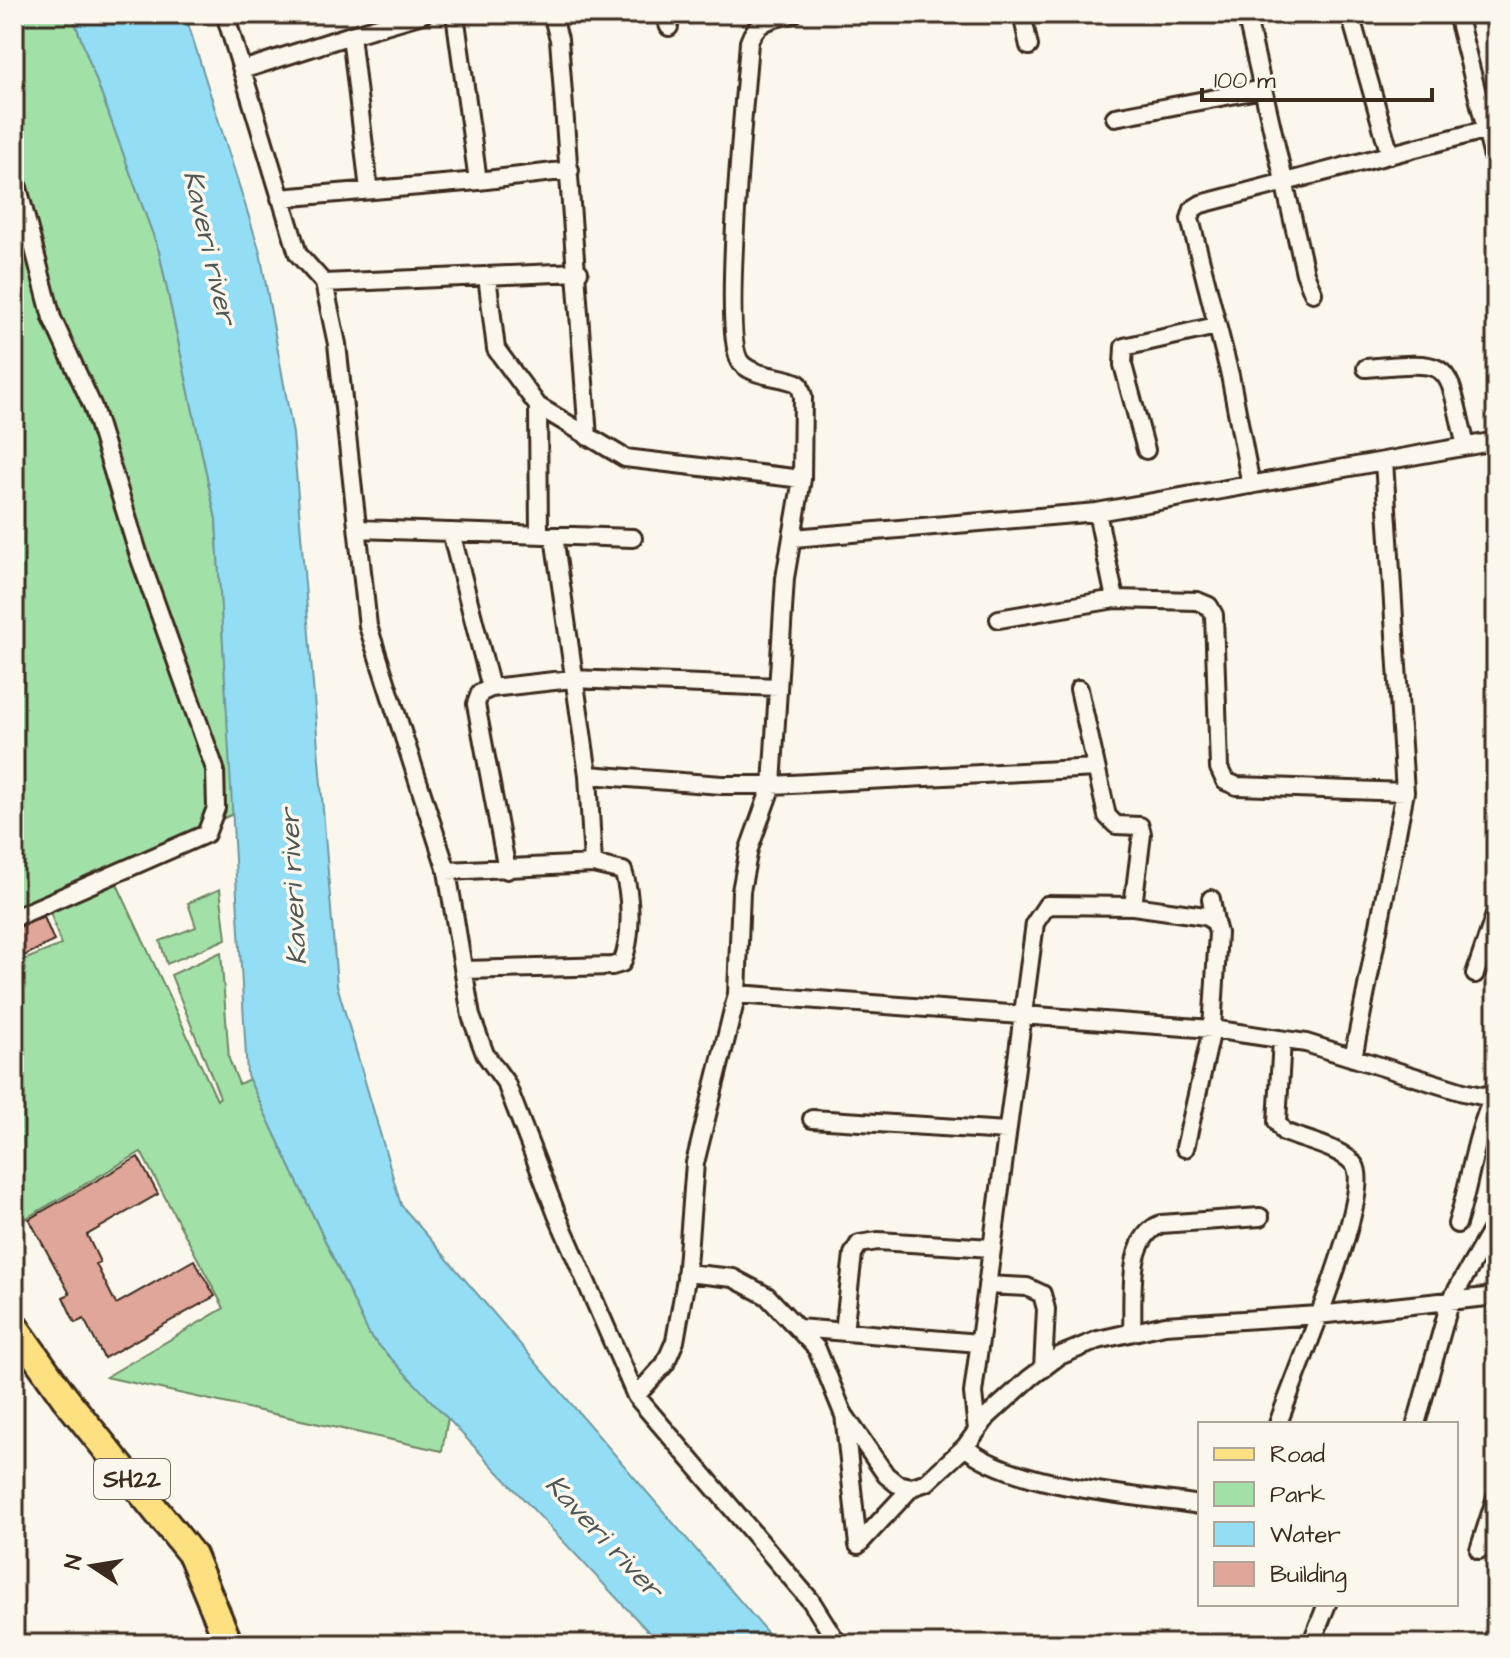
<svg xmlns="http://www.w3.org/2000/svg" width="1510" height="1658" font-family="'Architects Daughter',sans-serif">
  <rect width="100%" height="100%" fill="#fbf7ec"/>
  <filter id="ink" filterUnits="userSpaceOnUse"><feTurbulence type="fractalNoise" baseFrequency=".0125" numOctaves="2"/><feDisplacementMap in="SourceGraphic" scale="16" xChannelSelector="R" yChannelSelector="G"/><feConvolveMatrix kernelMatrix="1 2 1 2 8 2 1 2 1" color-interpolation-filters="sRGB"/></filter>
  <g filter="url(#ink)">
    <path fill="#a1e0a7" stroke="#6e8562" stroke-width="2" d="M 14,14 L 72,14 L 159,251 L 216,519 L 233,814 L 53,895 L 14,908 Z
      M 117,884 L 217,1100 L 220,1097 L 171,975 L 221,952 L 229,1059 L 239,1084 L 249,1079 L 370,1336 L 448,1417 L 442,1451 L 106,1377 L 224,1308 L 141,1152 L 14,1225 L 14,964 L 61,945 L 50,911 Z
      M 220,889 L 226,939 L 167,964 L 160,941 L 196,927 L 188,903 Z"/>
    <path fill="#93def4" stroke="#70969e" stroke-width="2" d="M 72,14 L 185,14 L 260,252 L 293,434 L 337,985 L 401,1205 L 777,1644 L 660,1644 L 370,1336 L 247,1075 L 216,519 L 159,251 Z"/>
    <path fill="#dfa699" stroke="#3b2a1e" stroke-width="2" d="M 44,917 L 54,941 L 14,961 L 14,929 Z
      M 138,1157 L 158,1194 L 87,1235 L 100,1262 L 96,1264 L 116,1304 L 194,1260 L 215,1296 L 104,1358 L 84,1319 L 75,1323 L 63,1297 L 70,1294 L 29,1219 Z"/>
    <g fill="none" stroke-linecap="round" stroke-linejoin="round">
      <g stroke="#3b2a1e" stroke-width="22">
        <path id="street" d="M 225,14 L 298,254 L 324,283 L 337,344 L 368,626 L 447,871 L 471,1016 L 485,1054 L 506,1083 L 557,1215 L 636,1396 L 665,1364 L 675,1341 L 686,1279 L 695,1163 L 737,994
          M 455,14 L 478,181 L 570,170
          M 552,14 L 559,39 L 588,437
          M 664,14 L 669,27
          M 793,14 C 774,18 756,20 749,42 C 746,87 719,342 742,364 C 757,378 782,375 799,384 L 803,396 L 802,479 L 785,578 L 772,785 L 749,849 L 741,891 L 737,994 L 1212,1029 L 1306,1043 L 1463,1092 L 1482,1096 L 1496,1094
          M 1022,14 L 1029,46
          M 1246,14 L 1305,273 L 1313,293
          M 1350,14 L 1390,155
          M 1457,14 L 1496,169
          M 242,70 L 351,35
          M 1115,117 L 1263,89
          M 14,172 L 52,318 L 93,407 L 140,559 L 215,769 L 216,808 L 206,834 L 14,918
          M 369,190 L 351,35 L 423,14
          M 280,198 L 478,181
          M 487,276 L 496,349 L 538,406 L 625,458 L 802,479
          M 324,283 L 579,272
          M 1366,368 C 1457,360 1445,361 1466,446
          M 538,406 L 539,535
          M 1146,450 L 1123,365 L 1124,347 L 1216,326
          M 1251,485 L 1230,375 L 1190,219 L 1193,209 L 1201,204 L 1496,127
          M 1097,512 L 1115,599
          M 358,529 L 633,538
          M 451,532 L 491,688
          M 554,536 L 588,775 L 593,864
          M 794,538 L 1097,512 L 1496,441
          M 999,619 L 1115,599 L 1197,601 L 1209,606 L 1214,615 L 1219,768 L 1225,781 L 1237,786 L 1405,792
          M 1079,689 L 1107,816 L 1116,825 L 1140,826 L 1142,834 L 1133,906
          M 588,775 L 722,785 L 772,785 L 1096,768
          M 507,870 L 476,704 L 480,693 L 491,688 L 572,679 L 778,687
          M 447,871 L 593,864 L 623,871 C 632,896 632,939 622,963 L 612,966 L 464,970
          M 1211,899 L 1215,922
          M 1475,974 L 1496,912
          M 1353,1058 L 1405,792 L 1384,461
          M 812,1119 L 1007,1131
          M 1457,1224 C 1471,1180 1474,1137 1494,1096
          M 686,1273 L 733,1278 L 767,1296 L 817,1349 L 843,1413 L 886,1475 L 897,1484 L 912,1487 L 927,1482 L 965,1447 L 988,1416 L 1030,1378 L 1059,1356 L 1098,1340 L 1165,1325 L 1318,1315 L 1496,1296
          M 987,1285 L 1027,1287 L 1042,1294 L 1046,1309 L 1043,1369
          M 798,1328 L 979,1343
          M 1132,1331 C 1134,1297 1125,1239 1161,1224 L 1260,1217
          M 844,1332 L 853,1254 L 859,1244 L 878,1241 L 992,1248
          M 636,1396 L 811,1601 L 838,1644
          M 844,1414 L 858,1545 L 912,1487
          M 1278,1424 C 1292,1382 1373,1195 1355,1166 C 1344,1148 1303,1140 1284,1132 L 1277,1122 L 1282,1040
          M 1416,1424 L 1450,1302 L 1496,1222
          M 977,1430 L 973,1393 L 1035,923 L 1047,905 L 1133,906 L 1205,916 L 1215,922 L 1218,933 L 1212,1029 L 1185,1148
          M 965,1447 C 1013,1488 1136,1495 1200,1505
          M 1479,1550 L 1496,1497
          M 1311,1644 L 1327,1604"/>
      </g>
      <g stroke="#3b2a1e" stroke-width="32">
        <path id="primary" d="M 14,1326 L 65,1398 L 192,1555 L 229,1644"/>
      </g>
      <use href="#street" stroke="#fbf7ec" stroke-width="16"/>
      <use href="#primary" stroke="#fde080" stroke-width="26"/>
    </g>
  </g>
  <g text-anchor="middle" stroke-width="7" stroke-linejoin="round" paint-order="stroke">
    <rect fill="#fbf7ec" stroke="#75685c" stroke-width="2" x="94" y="1459" width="76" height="40" rx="6"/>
    <g font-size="24" font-weight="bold" fill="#3b2a1e">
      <text x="132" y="1487">SH22</text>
    </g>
    <g font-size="28" font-style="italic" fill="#515754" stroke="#fbf7ec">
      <text transform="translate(211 247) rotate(77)" y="10">Kaveri river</text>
      <text transform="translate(292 887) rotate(-93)" y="10">Kaveri river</text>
      <text transform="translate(605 1536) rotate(47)" y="10">Kaveri river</text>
    </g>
  </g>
  <rect width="1510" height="1658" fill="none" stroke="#fbf7ec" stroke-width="48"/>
  <rect x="24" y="24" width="1462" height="1610" fill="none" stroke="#3b2a1e" stroke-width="3" filter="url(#ink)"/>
  <rect x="1198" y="1422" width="260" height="184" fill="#fbf7ec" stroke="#aea59a" stroke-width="2"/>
  <rect x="1214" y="1448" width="40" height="12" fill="#fde080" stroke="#aea59a" stroke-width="2"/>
  <text x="1270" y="1462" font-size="24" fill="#3b2a1e">Road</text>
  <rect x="1214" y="1482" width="40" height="24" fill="#a1e0a7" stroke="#aea59a" stroke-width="2"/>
  <text x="1270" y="1502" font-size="24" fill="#3b2a1e">Park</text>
  <rect x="1214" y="1522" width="40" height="24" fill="#93def4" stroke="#aea59a" stroke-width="2"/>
  <text x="1270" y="1542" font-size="24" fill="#3b2a1e">Water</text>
  <rect x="1214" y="1562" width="40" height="24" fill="#dfa699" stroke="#aea59a" stroke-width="2"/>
  <text x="1270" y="1582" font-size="24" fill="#3b2a1e">Building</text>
  <g transform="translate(92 1566) rotate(282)" stroke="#fbf7ec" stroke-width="6" paint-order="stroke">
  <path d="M0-6L14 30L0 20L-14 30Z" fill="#3b2a1e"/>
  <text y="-12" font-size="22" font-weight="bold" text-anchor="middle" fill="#3b2a1e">N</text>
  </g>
  <path d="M1202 88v12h230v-12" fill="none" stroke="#3b2a1e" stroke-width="4"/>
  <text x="1214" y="88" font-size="24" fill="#3b2a1e" stroke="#fbf7ec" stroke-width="6" paint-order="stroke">100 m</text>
</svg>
